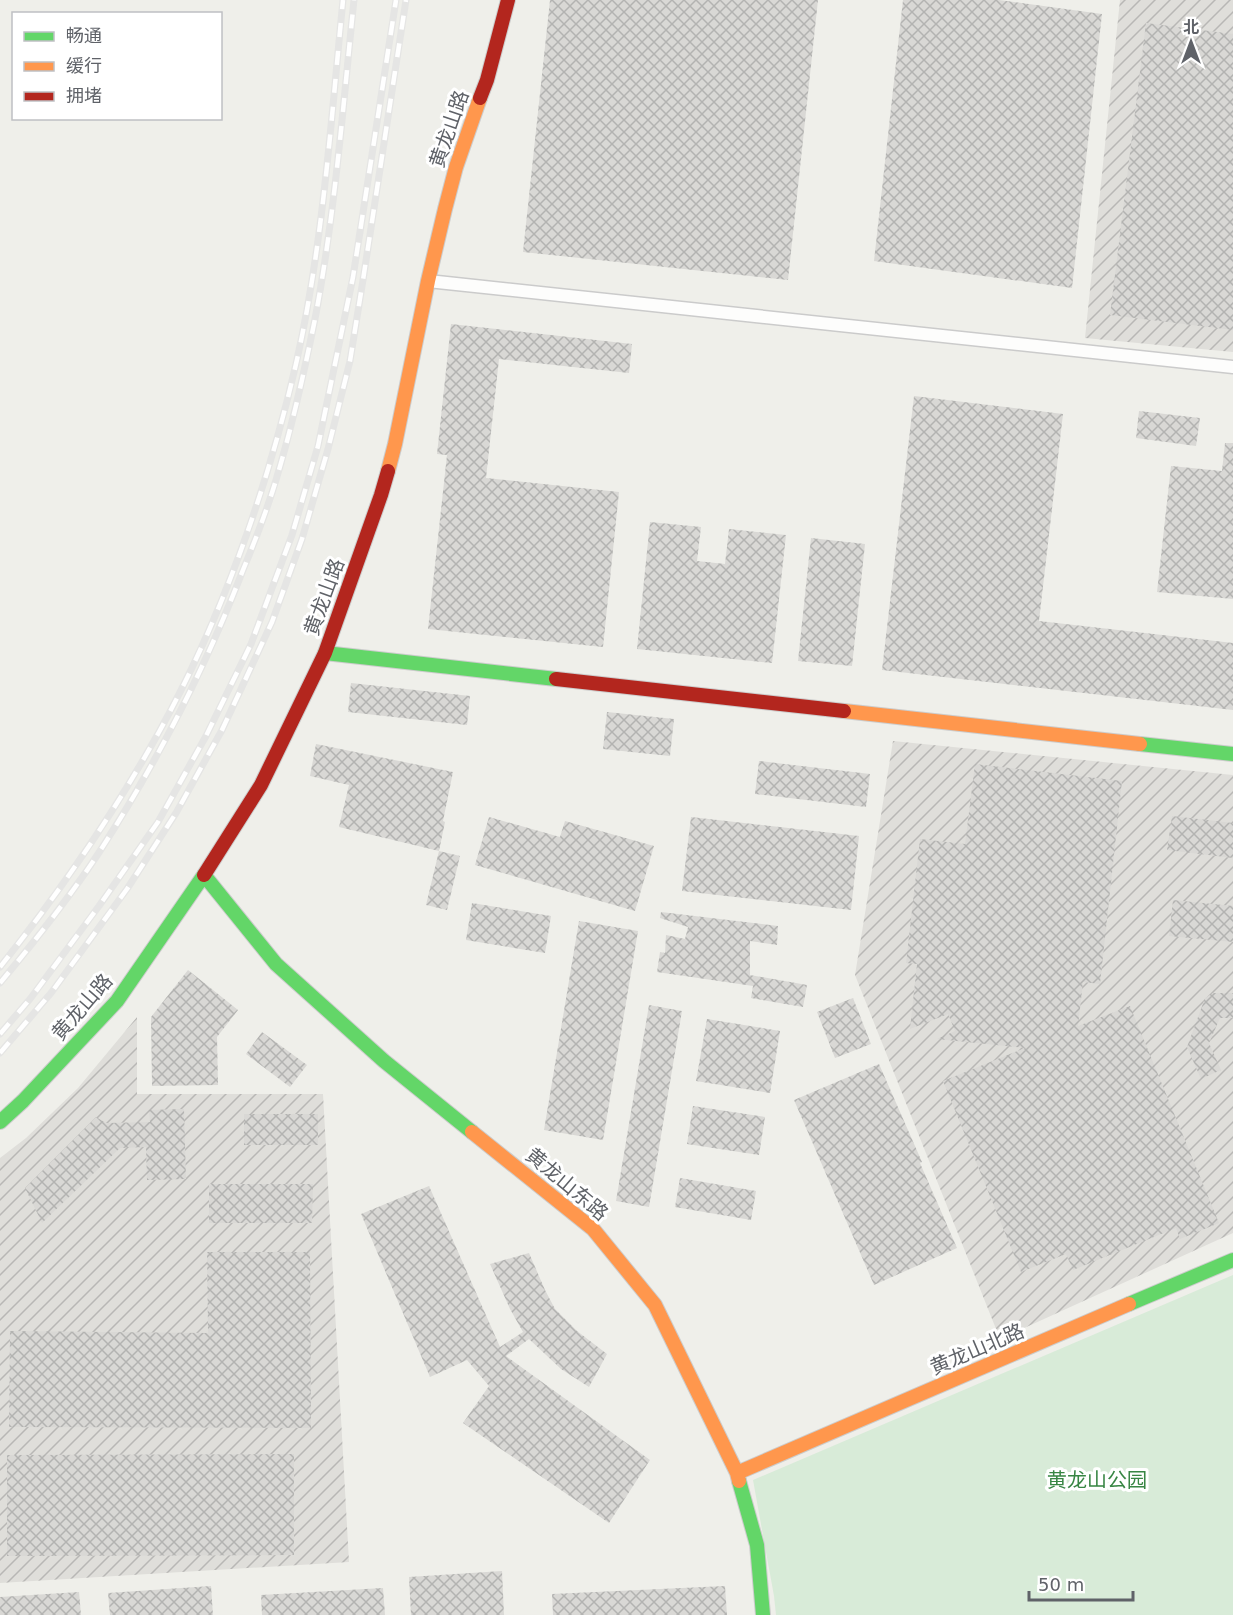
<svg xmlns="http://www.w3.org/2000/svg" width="1233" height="1615" font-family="'DejaVu Sans','Noto Sans SC',sans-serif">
  <defs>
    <pattern id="industrial-furrows" width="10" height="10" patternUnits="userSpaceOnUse" patternTransform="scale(1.5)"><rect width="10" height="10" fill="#dfdeda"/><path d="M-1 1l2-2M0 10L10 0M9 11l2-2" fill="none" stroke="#b8b7b5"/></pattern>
    <pattern id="building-cross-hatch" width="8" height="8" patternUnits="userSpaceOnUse" patternTransform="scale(1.5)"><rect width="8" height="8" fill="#d9d8d5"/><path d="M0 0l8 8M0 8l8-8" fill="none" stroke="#b3b3b1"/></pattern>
  </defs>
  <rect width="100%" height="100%" fill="#efefea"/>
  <path fill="url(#industrial-furrows)" d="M 1120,0 L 1233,0 L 1233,352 L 1085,338 Z
    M 893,741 L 1233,775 L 1233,1233 L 1000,1339 L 855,975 Z
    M 137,1017 L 137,1094 L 323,1094 L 349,1562 L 0,1583 L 0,1158 L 26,1138 L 78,1088 Z"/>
  <path fill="#d8ebd8" d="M 1233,1275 L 1233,1615 L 776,1615 L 774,1596 L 753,1480 Z"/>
  <path fill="url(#building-cross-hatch)" d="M 550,0 L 818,0 L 788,280 L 523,252 Z
    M 903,0 L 999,0 L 1102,14 L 1072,288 L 874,261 Z
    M 1146,23 L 1233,34 L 1233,330 L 1110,315 Z
    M 451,324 L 632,344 L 629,373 L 499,359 L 486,478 L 619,492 L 603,647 L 428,629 L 447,455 L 437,454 Z
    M 914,396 L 1063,414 L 1039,621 L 1233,643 L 1233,710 L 882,670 Z
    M 1139,411 L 1200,418 L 1196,446 L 1136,438 Z
    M 1225,443 L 1233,443 L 1233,599 L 1157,592 L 1171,466 L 1222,471 Z
    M 650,522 L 701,527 L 697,561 L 725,564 L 729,529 L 786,535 L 772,663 L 637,649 Z
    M 811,538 L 865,544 L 852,666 L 798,661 Z
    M 351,683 L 470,696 L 467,725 L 348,712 Z
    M 607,712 L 674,719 L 670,756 L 603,749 Z
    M 316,744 L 453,772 L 443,821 L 445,822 L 439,851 L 339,827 L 349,785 L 310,776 Z
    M 759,761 L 870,774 L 866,807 L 755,794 Z
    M 975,764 L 1122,781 L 1100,984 L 1083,982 L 1078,1026 L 1130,1006 L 1219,1223 L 1180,1239 L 1176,1228 L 1073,1270 L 1066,1254 L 1021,1272 L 943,1081 L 1025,1048 L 937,1039 L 955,1031 L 948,1014 L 910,1029 L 917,964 L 906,963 L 920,839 L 965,844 Z
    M 1172,816 L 1233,823 L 1233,858 L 1167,850 Z
    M 489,817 L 560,837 L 565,821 L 654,846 L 635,911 L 475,865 Z
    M 691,817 L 859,836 L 851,910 L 682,891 Z
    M 439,851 L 460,856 L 447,910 L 426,905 Z
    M 1173,900 L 1233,906 L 1233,942 L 1169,936 Z
    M 472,903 L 551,916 L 545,953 L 466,940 Z
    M 661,912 L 778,926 L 777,945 L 750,941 L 750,975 L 807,985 L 803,1007 L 751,998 L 753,986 L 657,972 L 660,952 L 665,953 L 666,935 L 685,939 L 688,927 L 660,918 Z
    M 579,921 L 638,931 L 603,1140 L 544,1130 Z
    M 188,970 L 238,1010 L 217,1037 L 218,1085 L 152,1086 L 151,1017 Z
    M 1213,993 L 1233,993 L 1233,1018 L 1220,1018 L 1209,1043 L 1221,1070 L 1201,1079 L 1187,1047 L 1205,998 Z
    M 853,998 L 871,1044 L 835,1058 L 817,1012 Z
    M 649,1005 L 682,1011 L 649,1207 L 616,1201 Z
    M 707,1019 L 780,1031 L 770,1093 L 696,1081 Z
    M 262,1032 L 307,1065 L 290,1087 L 246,1054 Z
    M 879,1064 L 922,1162 L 920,1163 L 957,1248 L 874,1285 L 794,1100 Z
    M 693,1106 L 765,1117 L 759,1155 L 687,1144 Z
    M 184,1109 L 186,1179 L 147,1180 L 146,1147 L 120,1148 L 42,1223 L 25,1188 L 96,1117 L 106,1123 L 150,1122 L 149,1110 Z
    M 244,1114 L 318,1114 L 318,1145 L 244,1145 Z
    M 680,1178 L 756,1191 L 751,1220 L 675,1207 Z
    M 209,1184 L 313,1184 L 312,1223 L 209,1223 Z
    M 429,1186 L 500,1347 L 523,1332 L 510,1309 L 490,1264 L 529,1253 L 545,1290 L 555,1309 L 577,1331 L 607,1354 L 589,1387 L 561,1369 L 529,1339 L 506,1356 L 650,1460 L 609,1523 L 463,1423 L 489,1386 L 467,1360 L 430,1377 L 361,1214 Z
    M 207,1252 L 310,1252 L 311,1428 L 9,1427 L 10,1331 L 208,1333 Z
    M 294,1454 L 294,1555 L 7,1556 L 7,1455 Z
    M 502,1571 L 504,1615 L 411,1615 L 409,1577 Z
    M 211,1586 L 213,1615 L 110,1615 L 108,1593 Z
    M 725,1586 L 727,1615 L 553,1615 L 552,1594 Z
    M 383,1588 L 385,1615 L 262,1615 L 261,1595 Z
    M 79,1592 L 81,1615 L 0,1615 L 0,1597 Z"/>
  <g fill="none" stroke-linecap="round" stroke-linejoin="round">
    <g stroke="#cbcbcb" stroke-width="15">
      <path id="street" d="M 428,281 L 1233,367"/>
    </g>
    <g stroke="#ccc" stroke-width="16">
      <path id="fast" d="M 325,653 L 556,679
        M 1140,744 L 1233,754
        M 204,875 L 276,964 L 384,1061 L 472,1132
        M 0,1122 L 23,1101 L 117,1001 L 204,875
        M 1129,1304 L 1233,1260
        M 739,1481 L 757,1545 L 763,1615"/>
    </g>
    <g stroke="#ccc" stroke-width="16">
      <path id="slow" d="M 388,471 L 395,444 L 428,281 L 445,209 L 456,167 L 480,98
        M 844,711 L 1140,744
        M 472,1132 L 593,1229 L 655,1305 L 737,1473 L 739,1481
        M 737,1473 L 1129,1304"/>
    </g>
    <g stroke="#ccc" stroke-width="16">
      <path id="jam" d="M 480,98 L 487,80 L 508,0
        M 556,679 L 844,711
        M 204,875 L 261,785 L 325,653 L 381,495 L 388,471"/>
    </g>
    <use href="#street" stroke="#fdfdfc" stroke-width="12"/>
    <use href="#fast" stroke="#63d668" stroke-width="14"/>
    <use href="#slow" stroke="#ff974d" stroke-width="14"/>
    <use href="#jam" stroke="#b3261e" stroke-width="14"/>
    <g stroke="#e5e5e4" stroke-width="7">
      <path id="rail" d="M 0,967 C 59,893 113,815 159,732 C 221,620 267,490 296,364 C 323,245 331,121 343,0
        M 0,983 C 35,941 70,897 100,851 C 157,762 205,669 243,570 C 255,541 267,510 276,480 C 292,427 304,373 315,319 C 335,214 343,106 354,0
        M 0,1034 L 30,999 L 99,906 L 158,822 L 206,736 L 251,644 L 292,535 L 318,446 L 353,277 L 396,0
        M 0,1053 L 51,993 L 127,889 L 176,813 L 222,730 L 272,622 L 302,539 L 328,449 L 350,361 L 363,280 L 406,0"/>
    </g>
    <use href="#rail" stroke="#fff" stroke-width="4.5" stroke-dasharray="14" stroke-linecap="butt"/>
  </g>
  <g text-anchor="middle" stroke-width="6" stroke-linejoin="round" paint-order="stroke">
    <g font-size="20" fill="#5f6268" stroke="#fff">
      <text transform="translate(449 129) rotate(-71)" y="7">黄龙山路</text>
      <text transform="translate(324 597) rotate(-70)" y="7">黄龙山路</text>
      <text transform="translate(82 1007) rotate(-49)" y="7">黄龙山路</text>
      <text transform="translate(567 1184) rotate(40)" y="7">黄龙山东路</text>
      <text transform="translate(977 1349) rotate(-23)" y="7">黄龙山北路</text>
    </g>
    <g font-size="20" fill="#388644" stroke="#fff">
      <text x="1097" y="1487">黄龙山公园</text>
    </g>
  </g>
  <rect x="12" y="12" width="210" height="108" fill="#ffffff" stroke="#bfc0c3" stroke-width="1.5"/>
  <rect x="24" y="32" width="30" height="9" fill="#63d668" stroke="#bfc0c3" stroke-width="1.5"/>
  <text x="66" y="42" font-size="18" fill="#5f6268">畅通</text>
  <rect x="24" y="62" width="30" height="9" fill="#ff974d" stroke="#bfc0c3" stroke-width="1.5"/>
  <text x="66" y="72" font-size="18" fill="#5f6268">缓行</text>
  <rect x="24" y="92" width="30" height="9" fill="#b3261e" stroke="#bfc0c3" stroke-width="1.5"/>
  <text x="66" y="102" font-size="18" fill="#5f6268">拥堵</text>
  <g transform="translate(1191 42)" stroke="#ffffff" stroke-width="4.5" paint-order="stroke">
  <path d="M0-4.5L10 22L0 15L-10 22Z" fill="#5f6268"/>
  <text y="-9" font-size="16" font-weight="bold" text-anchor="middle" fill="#5f6268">北</text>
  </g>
  <path d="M1029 1591v9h104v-9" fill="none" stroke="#5f6268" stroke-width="3"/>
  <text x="1038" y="1591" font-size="18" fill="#5f6268" stroke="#ffffff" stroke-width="4.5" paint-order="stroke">50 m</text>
</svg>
